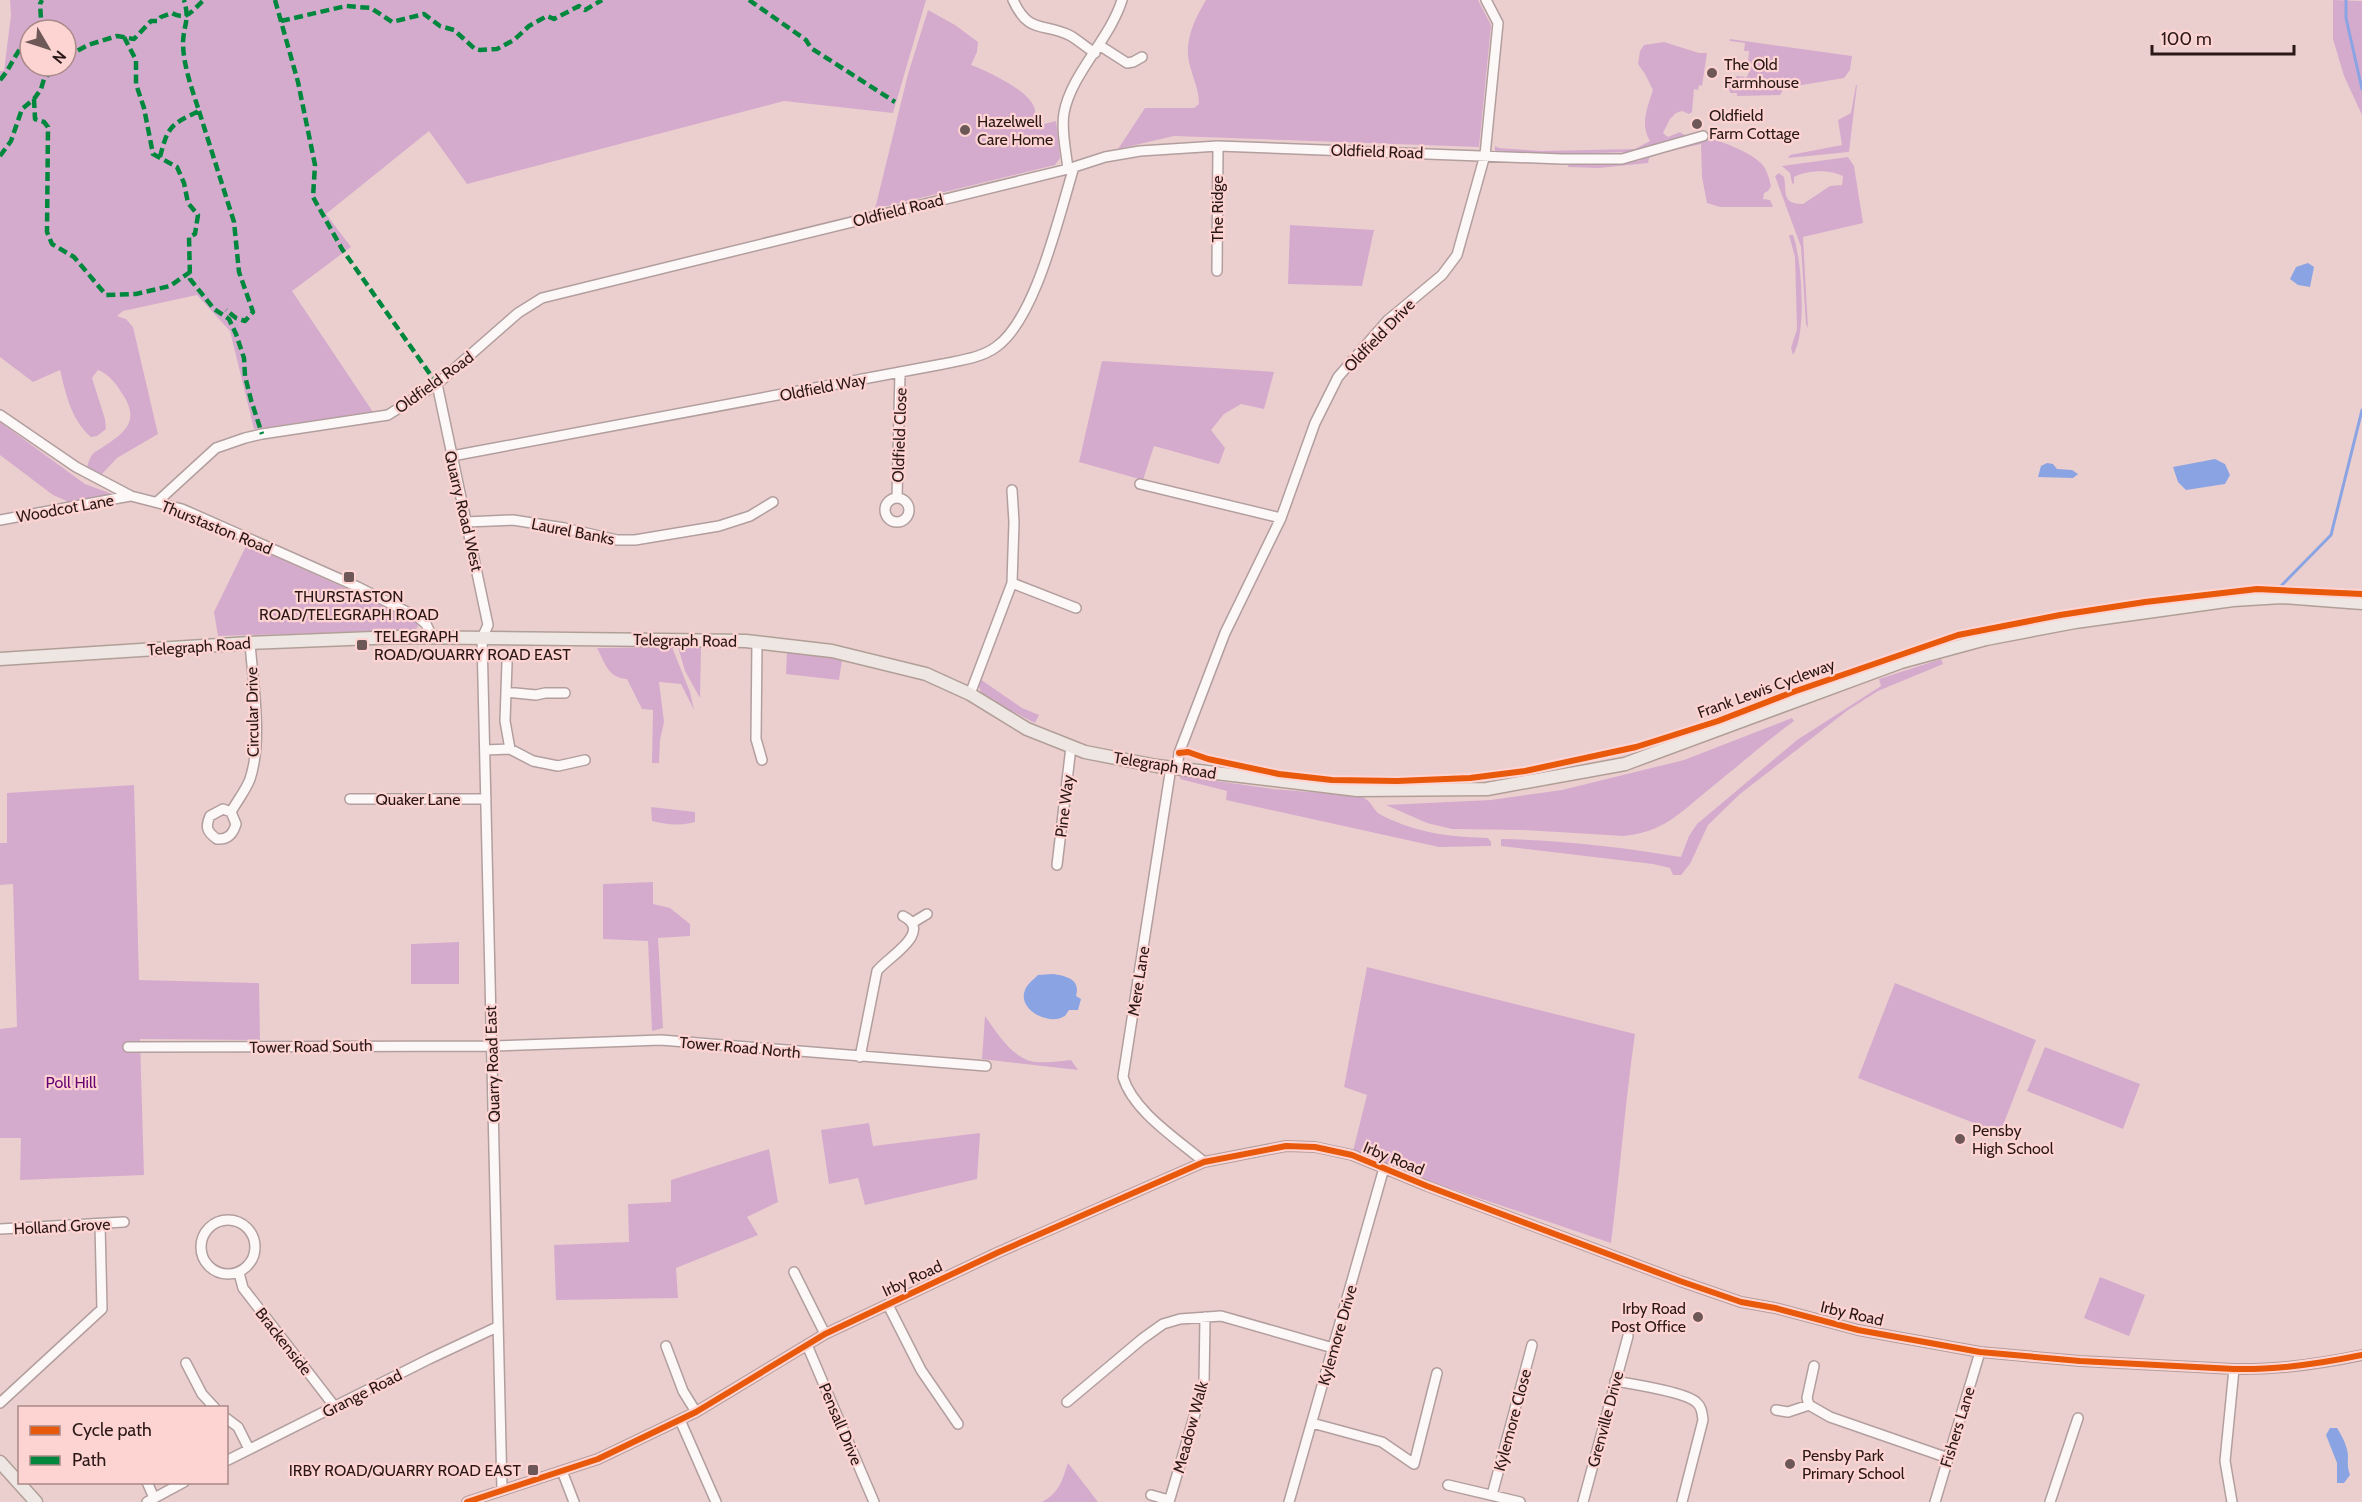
<svg xmlns="http://www.w3.org/2000/svg" width="2362" height="1502" font-family="Cabin,sans-serif">
  <rect width="100%" height="100%" fill="#ebcfcf"/>
  <path fill="#d5abcd" fill-rule="evenodd" d="M 10,0 L 926,0 L 893,113 L 784,101 L 467,184 L 429,131 L 326,214 L 351,247 L 292,291 L 373,412 L 254,429 L 230,331 L 197,295 L 123,311 L 117,316 L 126,319 L 133,327 L 158,434 L 117,458 L 100,476 L 87,468 C 88,464 89,459 92,455 C 94,452 100,449 103,447 C 126,432 141,420 121,392 C 116,383 108,374 98,370 L 92,378 L 105,419 L 106,429 L 97,436 L 91,437 C 71,420 66,394 60,370 L 33,382 L 0,357 L 0,71 L 4,71 L 11,15 ZM 30,30 L 66,30 L 66,66 L 30,66 Z
    M 1206,0 L 1478,0 L 1491,25 L 1479,147 L 1174,136 L 1118,149 L 1145,108 L 1194,108 L 1199,104 C 1199,89 1192,76 1189,62 C 1184,41 1195,18 1206,0 Z
    M 2333,0 L 2362,1 L 2362,115 L 2344,76 L 2333,39 Z
    M 928,10 L 955,25 L 978,42 L 977,52 L 971,65 C 987,71 1023,88 1032,103 C 1037,110 1035,118 1036,126 L 1056,121 L 1060,158 L 1055,165 L 875,209 L 908,74 Z
    M 1730,39 L 1852,56 L 1850,70 L 1844,78 L 1784,88 L 1780,95 L 1737,96 L 1737,93 L 1730,93 L 1729,87 L 1737,83 L 1736,76 L 1747,77 L 1752,65 L 1748,61 L 1749,51 L 1744,51 L 1745,43 L 1730,41 Z
    M 1664,42 L 1699,53 L 1707,53 L 1702,86 L 1699,85 L 1698,90 L 1694,89 L 1692,112 L 1689,114 L 1682,111 L 1676,113 L 1670,119 L 1663,133 L 1668,137 L 1680,132 L 1686,136 L 1630,152 L 1558,154 L 1495,151 L 1495,146 L 1499,148 L 1541,151 L 1635,149 L 1650,141 C 1640,124 1647,109 1653,90 L 1645,74 L 1638,64 L 1640,51 L 1644,45 Z
    M 1856,85 L 1857,85 L 1849,152 L 1788,158 L 1790,155 L 1842,145 L 1838,120 L 1851,113 Z
    M 1702,138 C 1717,138 1752,153 1762,164 C 1767,170 1769,178 1771,186 L 1768,191 L 1764,193 L 1763,199 L 1770,200 L 1773,207 L 1720,207 L 1707,203 L 1702,177 L 1701,144 L 1661,153 L 1649,158 L 1648,163 L 1599,168 L 1568,167 L 1569,163 L 1639,161 L 1650,153 Z
    M 1848,157 L 1854,166 L 1863,223 L 1803,237 L 1808,328 L 1806,324 L 1801,247 L 1775,176 L 1779,173 L 1784,177 C 1787,192 1781,204 1803,204 L 1830,186 L 1842,185 L 1843,176 C 1830,169 1807,170 1794,177 L 1794,184 L 1792,183 L 1790,173 L 1782,166 Z
    M 1290,225 L 1374,230 L 1362,286 L 1288,284 Z
    M 1789,235 L 1793,235 C 1802,258 1807,335 1793,355 L 1791,348 L 1797,329 L 1795,257 Z
    M 1102,361 L 1261,371 L 1274,372 L 1264,409 L 1241,404 L 1224,414 L 1211,430 L 1225,448 L 1219,464 L 1154,446 L 1143,480 L 1079,462 Z
    M 0,422 L 85,484 L 115,495 L 71,503 L 53,495 L 0,455 Z
    M 247,544 L 414,619 L 419,623 L 416,630 L 218,636 L 214,612 Z
    M 672,647 L 690,692 L 694,710 L 681,684 L 659,682 L 664,722 L 660,740 L 659,763 L 652,763 L 653,710 L 642,709 L 627,679 C 608,678 605,663 597,648 Z
    M 678,647 L 701,648 L 700,698 L 685,671 Z
    M 787,651 L 842,660 L 839,680 L 786,674 Z
    M 1941,659 L 1943,664 L 1878,691 L 1848,710 L 1740,794 L 1708,825 L 1690,864 L 1681,875 L 1673,875 L 1670,868 L 1653,864 L 1501,846 L 1501,839 C 1562,840 1621,847 1681,857 L 1689,836 L 1697,824 L 1797,740 L 1881,686 L 1879,679 Z
    M 980,679 L 1022,708 L 1039,715 L 1035,723 L 982,696 L 979,686 Z
    M 1792,718 L 1794,721 C 1764,743 1736,768 1707,791 C 1679,814 1663,832 1624,836 L 1523,830 L 1452,829 L 1427,823 L 1386,805 L 1491,800 L 1562,790 L 1684,760 Z
    M 1180,776 L 1273,789 L 1359,796 C 1369,799 1370,803 1376,811 C 1378,814 1387,818 1392,820 C 1422,834 1454,837 1488,838 L 1491,842 L 1491,846 L 1439,847 L 1226,800 L 1227,791 L 1180,779 Z
    M 134,785 L 139,980 L 259,983 L 260,1040 L 140,1039 L 144,1175 L 20,1180 L 21,1138 L 0,1138 L 0,1029 L 17,1027 L 13,884 L 0,885 L 0,843 L 7,843 L 7,793 Z
    M 651,807 L 695,812 L 695,822 C 679,826 668,825 652,821 Z
    M 653,882 L 653,904 L 670,908 L 690,924 L 690,936 L 658,938 L 663,1028 L 652,1031 L 648,941 L 603,939 L 603,884 Z
    M 459,942 L 459,984 L 411,984 L 411,944 Z
    M 1367,967 L 1635,1034 C 1625,1103 1620,1173 1611,1243 L 1352,1155 L 1367,1095 L 1344,1087 Z
    M 1895,983 L 2036,1040 L 2000,1133 L 1858,1078 Z
    M 985,1016 C 997,1033 1014,1061 1037,1062 C 1048,1063 1060,1061 1071,1060 L 1078,1070 L 982,1059 Z
    M 2045,1047 L 2140,1084 L 2123,1129 L 2027,1091 Z
    M 869,1123 L 873,1146 L 980,1133 L 977,1179 L 865,1205 L 858,1178 L 829,1184 L 821,1130 Z
    M 769,1149 L 778,1202 L 747,1217 L 758,1235 L 676,1268 L 678,1298 L 556,1300 L 554,1245 L 629,1242 L 628,1204 L 671,1202 L 671,1180 Z
    M 2100,1277 L 2145,1295 L 2129,1336 L 2084,1318 Z
    M 1068,1463 L 1098,1502 L 1042,1502 C 1059,1493 1062,1481 1068,1463 Z"/>
  <path fill="#8aa4e3" d="M 2308,263 L 2314,267 L 2310,287 L 2298,285 L 2290,279 L 2296,267 Z
    M 2215,459 L 2225,464 L 2230,475 L 2225,484 L 2186,490 L 2178,482 L 2173,467 Z
    M 2047,463 L 2053,464 L 2057,469 L 2072,470 L 2078,474 L 2073,478 L 2038,477 L 2041,466 Z
    M 1053,974 C 1066,976 1081,979 1076,996 L 1081,999 L 1078,1010 L 1069,1010 L 1065,1016 C 1062,1017 1059,1019 1056,1019 C 1041,1021 1018,1007 1025,990 C 1027,984 1034,979 1038,975 Z
    M 2330,1428 L 2337,1428 C 2342,1436 2347,1445 2348,1455 C 2348,1462 2347,1467 2350,1475 L 2344,1483 L 2337,1483 L 2337,1463 L 2326,1435 Z"/>
  <g fill="none" stroke-linecap="round" stroke-linejoin="round">
    <path stroke="#8aa4e3" stroke-width="3" d="M 2346,0 L 2346,18 L 2362,89
      M 2280,587 L 2331,535 L 2362,410"/>
    <g stroke="#b39e9e" stroke-width="12">
      <path id="minor" d="M 1013,0 C 1029,35 1043,22 1071,36 C 1079,41 1087,48 1095,53
        M 1099,45 L 1127,63 L 1133,62 L 1142,57
        M 1068,169 C 1066,151 1061,130 1064,113 C 1071,74 1110,39 1122,0
        M 1217,271 L 1218,146
        M 437,384 L 488,625 L 482,638 L 502,1490
        M 0,415 L 76,467 L 131,496 L 182,509 L 358,587 L 419,618 L 426,624 L 432,637
        M 452,456 L 943,364 C 961,360 981,358 996,347 C 1036,319 1059,215 1074,167
        M 1140,484 L 1281,518
        M885 510a12 12 0 1 1 24 0a12 12 0 1 1-24 0Z
        M 897,498 L 900,373
        M 157,502 L 216,448 L 245,438 L 262,434 L 388,415 L 437,384 L 518,313 L 542,298 L 1068,169 L 1105,157 L 1140,151 L 1218,146 L 1562,159 L 1622,159 L 1703,136
        M 0,520 L 130,496
        M 466,522 L 513,520 L 564,528 L 617,540 L 635,540 L 719,526 L 750,516 L 773,502
        M 1012,583 L 1076,608
        M 757,642 L 756,739 L 762,760
        M 507,663 L 505,721 L 510,749
        M 506,692 L 536,695 L 545,693 L 565,693
        M 970,694 L 1012,583 L 1014,522 L 1012,490
        M 485,750 L 510,749 L 533,761 L 558,766 L 585,760
        M 1171,767 L 1123,1077 C 1133,1111 1177,1139 1204,1162
        M 1177,768 L 1179,753 L 1225,633 L 1281,518 L 1315,423 L 1338,377 L 1388,320 L 1442,275 L 1457,255 L 1485,155 L 1498,23 L 1486,0
        M 350,799 L 486,799
        M 231,812 L 236,824 C 233,834 228,840 217,839 C 207,832 205,827 210,816 L 223,809 L 231,812 C 237,801 246,790 250,779 C 263,740 253,684 250,643
        M 1057,865 L 1071,747
        M 912,923 L 927,914
        M 128,1047 L 493,1046 L 661,1040 L 986,1066
        M 860,1057 L 877,971 C 888,957 934,932 903,916
        M201 1247a27 27 0 1 1 54 0a27 27 0 1 1-54 0Z
        M 0,1229 L 124,1222
        M 794,1272 L 825,1334
        M 239,1273 L 243,1288 L 335,1407
        M 888,1305 L 921,1370 L 958,1424
        M 807,1345 L 874,1502
        M 666,1346 L 683,1391 L 696,1412
        M 186,1363 L 202,1394 L 215,1408
        M 1615,1381 C 1632,1384 1685,1392 1696,1402 C 1702,1407 1702,1413 1703,1420 L 1682,1502
        M 1067,1402 L 1142,1339 L 1163,1324 L 1180,1319 L 1221,1316 L 1333,1348
        M 0,1403 L 102,1309 L 100,1224
        M 1809,1405 L 1807,1398 L 1814,1366
        M 1776,1410 L 1788,1412 L 1809,1405 L 1830,1417 L 1948,1458
        M 226,1418 L 238,1427 L 249,1449
        M 680,1420 L 716,1502
        M 1312,1423 L 1382,1442 L 1414,1464 L 1437,1373
        M 226,1461 L 429,1359 L 497,1327
        M 562,1471 L 574,1502
        M 147,1482 L 154,1498
        M 1448,1485 L 1520,1502
        M 1151,1495 L 1169,1500
        M 1492,1495 L 1532,1345
        M 147,1502 L 184,1482
        M 467,1502 L 598,1459 L 696,1412 L 825,1334 L 999,1252 L 1204,1162 L 1286,1146 L 1315,1147 L 1352,1155 L 1427,1186 L 1680,1281 L 1741,1302 L 1775,1308 L 1858,1330 L 1980,1352 L 2080,1361 L 2234,1369 C 2277,1370 2319,1364 2362,1355
        M 1169,1502 L 1204,1383 L 1205,1317
        M 1289,1502 L 1384,1168
        M 1583,1502 L 1628,1336
        M 1935,1502 L 1980,1352
        M 2050,1502 L 2078,1418
        M 2232,1502 L 2225,1461 L 2234,1369"/>
    </g>
    <g stroke="#b19f97" stroke-width="15">
      <path id="major" d="M 0,659 L 250,643 L 399,637 L 746,641 L 832,651 L 926,674 L 970,694 L 1027,729 L 1085,752 L 1157,766 L 1357,790 L 1487,789 L 1625,764 L 1901,662 L 1986,639 L 2075,622 L 2233,600 L 2282,597 L 2362,603
        M 0,1462 L 36,1502"/>
    </g>
    <use href="#minor" stroke="#fcf8f8" stroke-width="9"/>
    <use href="#major" stroke="#ede6e2" stroke-width="12"/>
    <path stroke="#00873e" stroke-width="4.5" stroke-dasharray="9 4.5" stroke-linecap="butt" d="M 275,0 L 298,82 L 315,165 L 313,197 L 342,249 L 437,384
      M 749,0 L 806,40 L 811,48 L 895,102
      M 281,21 L 346,6 L 371,8 L 392,22 L 424,14 L 440,26 L 454,30 L 475,49 L 480,50 L 497,49 L 514,40 L 529,26 L 547,16 L 554,19 L 579,6 L 585,10 L 602,0
      M 36,30 L 41,19 L 40,4 L 42,0
      M 124,37 L 136,60 L 136,84 L 144,108 L 153,154 L 177,167 L 184,183 L 188,203 L 198,215 L 195,234 L 189,237 L 190,279 L 214,309 L 229,319 L 236,334 L 244,358 L 245,376 L 251,400 L 262,434
      M 66,57 L 88,45 L 117,36 L 134,39 L 151,21 L 158,21 L 161,17 L 172,13 C 188,22 193,9 204,0
      M 0,80 C 12,67 15,51 30,38
      M 34,99 L 35,119 L 44,122 L 48,127 L 47,232 L 52,244 L 74,257 L 106,295 L 136,294 L 170,286 L 190,272
      M 199,111 L 234,222 L 239,272 L 253,312 L 245,321 L 236,318 L 226,310
      M 0,156 L 11,141 L 22,109 L 34,99 L 41,89 L 44,79 L 56,66
      M 160,157 C 168,126 170,125 199,111 C 192,89 183,65 183,42 C 184,23 190,21 184,0"/>
    <g stroke="#fed4d2" stroke-width="10">
      <path id="cycleway" d="M 1179,753 L 1188,752 L 1208,759 L 1279,774 L 1332,780 L 1397,781 L 1470,778 L 1525,771 L 1636,747 L 1718,721 L 1793,692 L 1958,635 L 2060,615 L 2145,602 L 2257,589 L 2362,594
        M 467,1502 L 598,1459 L 696,1412 L 825,1334 L 999,1252 L 1204,1162 L 1286,1146 L 1315,1147 L 1352,1155 L 1427,1186 L 1680,1281 L 1741,1302 L 1775,1308 L 1858,1330 L 1980,1352 L 2080,1361 L 2234,1369 C 2277,1370 2319,1364 2362,1355"/>
    </g>
    <use href="#cycleway" stroke="#e8590c" stroke-width="6"/>
  </g>
  <g fill="#6e5857" stroke="#fed4d2" stroke-width="2">
    <circle cx="1712" cy="73" r="6"/>
    <circle cx="1697" cy="124" r="6"/>
    <circle cx="965" cy="130" r="6"/>
    <rect x="343" y="571" width="12" height="12" rx="3"/>
    <rect x="356" y="639" width="12" height="12" rx="3"/>
    <circle cx="1960" cy="1139" r="6"/>
    <circle cx="1698" cy="1317" r="6"/>
    <circle cx="1790" cy="1464" r="6"/>
    <rect x="527" y="1464" width="12" height="12" rx="3"/>
  </g>
  <g text-anchor="middle" stroke-width="4.5" stroke-linejoin="round" paint-order="stroke">
    <g font-size="16" fill="#2a1817" stroke="#fed4d2" text-anchor="start">
      <text x="1724" y="70">The Old<tspan x="1724" dy="18">Farmhouse</tspan></text>
      <text x="1709" y="121">Oldfield<tspan x="1709" dy="18">Farm Cottage</tspan></text>
      <text x="977" y="127">Hazelwell<tspan x="977" dy="18">Care Home</tspan></text>
      <text x="349" y="602" text-anchor="middle">THURSTASTON<tspan x="349" dy="18">ROAD/TELEGRAPH ROAD</tspan></text>
      <text x="374" y="642">TELEGRAPH<tspan x="374" dy="18">ROAD/QUARRY ROAD EAST</tspan></text>
      <text x="1972" y="1136">Pensby<tspan x="1972" dy="18">High School</tspan></text>
      <text x="1686" y="1314" text-anchor="end">Irby Road<tspan x="1686" dy="18">Post Office</tspan></text>
      <text x="1802" y="1461">Pensby Park<tspan x="1802" dy="18">Primary School</tspan></text>
      <text x="521" y="1476" text-anchor="end">IRBY ROAD/QUARRY ROAD EAST</text>
    </g>
    <g font-size="16" fill="#2a1817" stroke="#fed4d2">
      <text transform="translate(1377 151) rotate(2)" y="6">Oldfield Road</text>
      <text transform="translate(1217 209) rotate(-90)" y="6">The Ridge</text>
      <text transform="translate(898 210) rotate(-14)" y="6">Oldfield Road</text>
      <text transform="translate(1379 335) rotate(-46)" y="6">Oldfield Drive</text>
      <text transform="translate(434 382) rotate(-36)" y="6">Oldfield Road</text>
      <text transform="translate(823 387) rotate(-11)" y="6">Oldfield Way</text>
      <text transform="translate(899 435) rotate(-88)" y="6">Oldfield Close</text>
      <text transform="translate(65 508) rotate(-10)" y="6">Woodcot Lane</text>
      <text transform="translate(464 511) rotate(77)" y="6">Quarry Road West</text>
      <text transform="translate(217 527) rotate(22)" y="6">Thurstaston Road</text>
      <text transform="translate(573 531) rotate(11)" y="6">Laurel Banks</text>
      <text transform="translate(685 640) rotate(1)" y="6">Telegraph Road</text>
      <text transform="translate(199 646) rotate(-4)" y="6">Telegraph Road</text>
      <text transform="translate(1766 688) rotate(-20)" y="6">Frank Lewis Cycleway</text>
      <text transform="translate(252 712) rotate(-91)" y="6">Circular Drive</text>
      <text transform="translate(1165 765) rotate(9)" y="6">Telegraph Road</text>
      <text x="418" y="805">Quaker Lane</text>
      <text transform="translate(1064 806) rotate(-83)" y="6">Pine Way</text>
      <text transform="translate(1138 981) rotate(-81)" y="6">Mere Lane</text>
      <text transform="translate(311 1046) rotate(-1)" y="6">Tower Road South</text>
      <text transform="translate(740 1047) rotate(5)" y="6">Tower Road North</text>
      <text transform="translate(492 1064) rotate(-92)" y="6">Quarry Road East</text>
      <text transform="translate(1394 1158) rotate(22)" y="6">Irby Road</text>
      <text transform="translate(62 1226) rotate(-3)" y="6">Holland Grove</text>
      <text transform="translate(912 1278) rotate(-25)" y="6">Irby Road</text>
      <text transform="translate(1852 1313) rotate(13)" y="6">Irby Road</text>
      <text transform="translate(1337 1335) rotate(-74)" y="6">Kylemore Drive</text>
      <text transform="translate(284 1341) rotate(52)" y="6">Brackenside</text>
      <text transform="translate(362 1393) rotate(-27)" y="6">Grange Road</text>
      <text transform="translate(1605 1419) rotate(-75)" y="6">Grenville Drive</text>
      <text transform="translate(1512 1420) rotate(-75)" y="6">Kylemore Close</text>
      <text transform="translate(841 1424) rotate(67)" y="6">Pensall Drive</text>
      <text transform="translate(1190 1427) rotate(-75)" y="6">Meadow Walk</text>
      <text transform="translate(1957 1427) rotate(-73)" y="6">Fishers Lane</text>
    </g>
    <g font-size="16" fill="#660174" stroke="#fed4d2">
      <text x="71" y="1088">Poll Hill</text>
    </g>
  </g>
  <rect x="18" y="1406" width="210" height="78" fill="#fed4d2" stroke="#a98987" stroke-width="1.5"/>
  <rect x="30" y="1426" width="30" height="9" fill="#e8590c" stroke="#a98987" stroke-width="1.5"/>
  <text x="72" y="1436" font-size="18" fill="#2a1817">Cycle path</text>
  <rect x="30" y="1456" width="30" height="9" fill="#00873e" stroke="#a98987" stroke-width="1.5"/>
  <text x="72" y="1466" font-size="18" fill="#2a1817">Path</text>
  <g transform="translate(48 48) rotate(129)"><circle r="28" fill="#fed4d2" stroke="#a98987" stroke-width="1.5"/>
  <path d="M0-4.5L10 22L0 15L-10 22Z" fill="#6e5857"/>
  <text y="-9" font-size="16" font-weight="bold" text-anchor="middle" fill="#2a1817">N</text>
  </g>
  <path d="M2152 45v9h142v-9" fill="none" stroke="#2a1817" stroke-width="3"/>
  <text x="2161" y="45" font-size="18" fill="#2a1817" stroke="#fed4d2" stroke-width="4.5" paint-order="stroke">100 m</text>
</svg>
